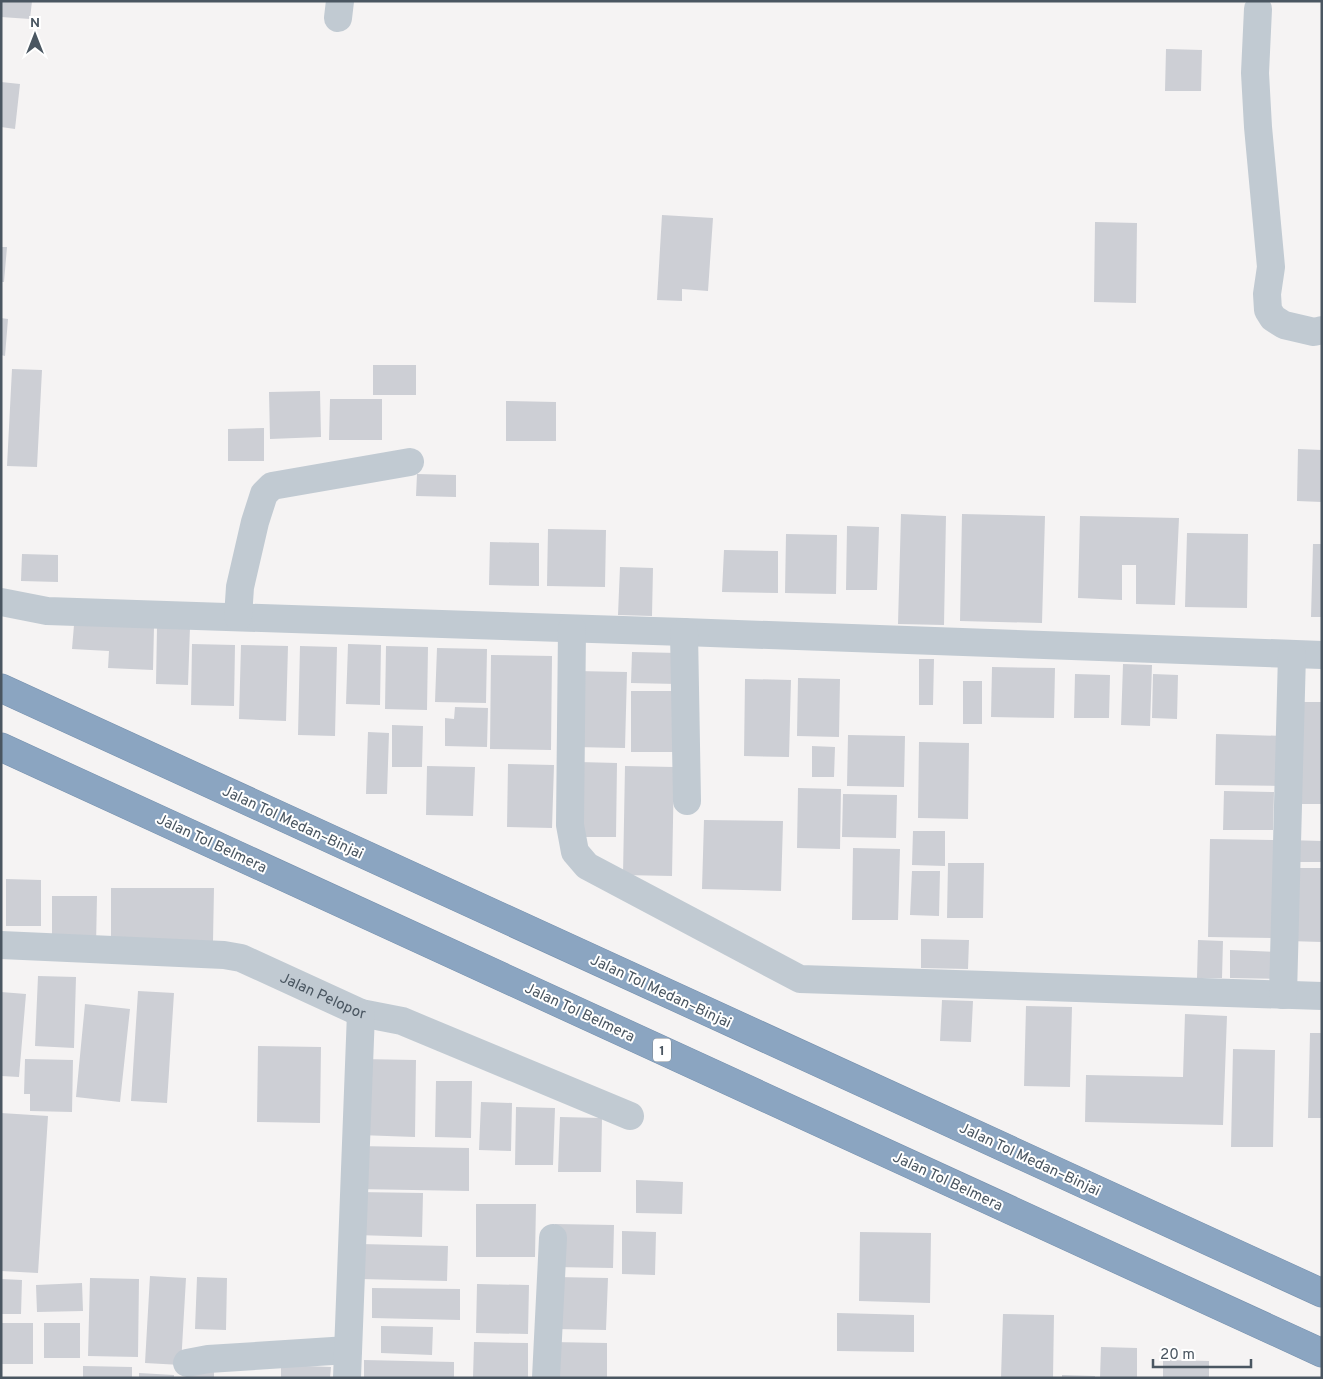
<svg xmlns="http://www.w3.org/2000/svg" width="1323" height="1379" font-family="Overpass,sans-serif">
  <rect width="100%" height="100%" fill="#f5f3f3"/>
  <path fill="#cdcfd5" d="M 1,1 L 32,1 L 30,19 L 1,17 Z
    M 1166,49 L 1202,50 L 1201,91 L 1165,91 Z
    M 1,82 L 20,84 L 15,129 L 1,127 Z
    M 662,215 L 713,218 L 708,291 L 682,289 L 682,301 L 657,300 Z
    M 1095,222 L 1137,223 L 1136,303 L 1094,302 Z
    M 1,247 L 7,247 L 4,282 L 1,282 Z
    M 1,318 L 8,319 L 5,356 L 1,355 Z
    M 373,365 L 416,365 L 416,395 L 373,395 Z
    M 12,369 L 42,370 L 37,467 L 7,466 Z
    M 320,391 L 321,437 L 270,439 L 269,392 Z
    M 330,399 L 382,399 L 382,440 L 329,440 Z
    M 506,401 L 556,402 L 556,441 L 506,441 Z
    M 264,428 L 264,461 L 228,461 L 228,429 Z
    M 1298,449 L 1322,450 L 1322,502 L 1297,501 Z
    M 417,474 L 456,475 L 456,497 L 416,496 Z
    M 901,514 L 946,516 L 944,625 L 898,624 Z
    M 962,514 L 1045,516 L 1042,623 L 960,621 Z
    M 1080,516 L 1179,518 L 1175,605 L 1136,604 L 1136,565 L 1122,565 L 1122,600 L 1078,598 Z
    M 847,526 L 879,527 L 877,590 L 846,590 Z
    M 548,529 L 606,530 L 605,587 L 547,586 Z
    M 1187,533 L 1248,534 L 1247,608 L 1185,607 Z
    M 786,534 L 837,535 L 836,594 L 785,593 Z
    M 490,542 L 539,543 L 539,586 L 489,585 Z
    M 1313,544 L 1322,544 L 1322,617 L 1311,617 Z
    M 724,550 L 778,551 L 778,593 L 722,592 Z
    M 22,554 L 58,555 L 58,582 L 21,581 Z
    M 620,567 L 653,568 L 652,616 L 618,615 Z
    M 74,625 L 154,627 L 153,670 L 108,668 L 109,651 L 72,649 Z
    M 157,627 L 190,627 L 188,685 L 156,684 Z
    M 192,644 L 235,645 L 234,706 L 191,705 Z
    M 348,644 L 381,645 L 380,705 L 346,704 Z
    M 241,645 L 288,646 L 286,721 L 239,719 Z
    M 300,646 L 337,647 L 335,736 L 298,735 Z
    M 386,646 L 428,647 L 427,710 L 385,709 Z
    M 437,648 L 487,649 L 486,703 L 435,702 Z
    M 632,652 L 678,653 L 677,684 L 631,683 Z
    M 491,655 L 552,656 L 551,750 L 490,749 Z
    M 919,659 L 934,659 L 933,705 L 919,705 Z
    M 1123,664 L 1152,665 L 1150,726 L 1121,725 Z
    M 992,667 L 1055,668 L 1054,718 L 991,717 Z
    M 576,671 L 627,672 L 625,748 L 575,747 Z
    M 1075,674 L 1110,675 L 1109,718 L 1074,718 Z
    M 1153,674 L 1178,675 L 1177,719 L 1152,718 Z
    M 798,678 L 840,679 L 839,737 L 797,736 Z
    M 745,679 L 791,680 L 789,757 L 744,756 Z
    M 963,681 L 982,681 L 982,724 L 963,724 Z
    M 631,691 L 677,691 L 677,752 L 631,752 Z
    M 1298,702 L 1322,702 L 1322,804 L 1296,804 Z
    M 455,707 L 488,708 L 487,747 L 445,746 L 445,718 L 454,719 Z
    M 392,725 L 423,726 L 422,767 L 392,767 Z
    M 368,732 L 389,733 L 387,794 L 366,794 Z
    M 1216,734 L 1284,736 L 1283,786 L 1215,785 Z
    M 848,735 L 905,736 L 904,787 L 847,786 Z
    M 919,742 L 969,743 L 968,819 L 918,818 Z
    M 812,746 L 835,747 L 834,777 L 812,777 Z
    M 579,762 L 617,763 L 616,837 L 577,837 Z
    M 508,764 L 554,765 L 552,828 L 507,827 Z
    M 427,766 L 475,767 L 473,816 L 426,815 Z
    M 625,766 L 674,767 L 672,876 L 623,875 Z
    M 798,788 L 841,789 L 840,849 L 797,848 Z
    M 1224,791 L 1274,792 L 1273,830 L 1223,830 Z
    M 843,794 L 897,795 L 896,838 L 842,837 Z
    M 704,820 L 783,821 L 781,891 L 702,889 Z
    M 913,831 L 945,831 L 945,866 L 912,865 Z
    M 1210,839 L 1277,840 L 1274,938 L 1208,937 Z
    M 1287,840 L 1322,841 L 1322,862 L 1286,862 Z
    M 853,848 L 900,849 L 898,920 L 852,920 Z
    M 948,863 L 984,863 L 983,918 L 947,918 Z
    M 1289,868 L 1322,868 L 1322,942 L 1288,941 Z
    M 912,871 L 940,871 L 939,916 L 910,915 Z
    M 6,879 L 41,880 L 41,926 L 6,926 Z
    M 111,888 L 214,888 L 213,941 L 111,940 Z
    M 52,896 L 97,896 L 96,946 L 52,946 Z
    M 921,939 L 969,940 L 968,969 L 921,968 Z
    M 1198,940 L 1223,941 L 1222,978 L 1197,978 Z
    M 1230,950 L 1279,952 L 1279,979 L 1230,978 Z
    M 38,976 L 76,977 L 74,1048 L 35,1046 Z
    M 138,991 L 174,993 L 167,1103 L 131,1101 Z
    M 1,992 L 26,994 L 19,1077 L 1,1076 Z
    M 942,1000 L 973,1001 L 971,1042 L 940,1041 Z
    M 85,1004 L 130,1009 L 120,1102 L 76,1097 Z
    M 1026,1006 L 1072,1007 L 1070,1087 L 1024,1086 Z
    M 1185,1014 L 1227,1016 L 1223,1125 L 1085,1122 L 1086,1075 L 1183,1077 Z
    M 1310,1033 L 1322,1033 L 1322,1118 L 1308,1118 Z
    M 258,1046 L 321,1047 L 320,1123 L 257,1122 Z
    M 1233,1049 L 1275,1050 L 1273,1147 L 1231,1147 Z
    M 25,1059 L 73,1060 L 72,1112 L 30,1111 L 30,1094 L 24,1094 Z
    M 360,1059 L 416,1060 L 415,1137 L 359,1135 Z
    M 436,1081 L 472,1081 L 471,1138 L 435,1137 Z
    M 481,1102 L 512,1103 L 511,1151 L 479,1150 Z
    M 516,1107 L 555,1108 L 553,1165 L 515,1165 Z
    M 1,1113 L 48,1116 L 38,1273 L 1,1271 Z
    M 560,1117 L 602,1118 L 601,1172 L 558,1172 Z
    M 357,1146 L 469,1148 L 469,1191 L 356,1189 Z
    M 636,1180 L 683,1182 L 682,1214 L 636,1213 Z
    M 357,1192 L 423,1193 L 422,1237 L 356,1235 Z
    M 476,1204 L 536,1204 L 535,1257 L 476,1257 Z
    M 555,1224 L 614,1225 L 613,1268 L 555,1267 Z
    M 622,1231 L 656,1232 L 655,1275 L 622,1274 Z
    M 860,1232 L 931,1233 L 930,1303 L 859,1301 Z
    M 360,1244 L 448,1246 L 447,1281 L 360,1279 Z
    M 150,1276 L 186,1278 L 181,1365 L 145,1363 Z
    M 197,1277 L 227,1278 L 226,1330 L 195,1329 Z
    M 556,1277 L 608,1278 L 606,1330 L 555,1329 Z
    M 90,1278 L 139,1279 L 138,1357 L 88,1356 Z
    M 1,1279 L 22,1280 L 21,1314 L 1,1314 Z
    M 82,1283 L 83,1311 L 37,1312 L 36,1285 Z
    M 477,1284 L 529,1285 L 528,1334 L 476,1333 Z
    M 372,1288 L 460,1289 L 460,1320 L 372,1318 Z
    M 837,1313 L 914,1315 L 914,1352 L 837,1351 Z
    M 1003,1314 L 1054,1315 L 1053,1378 L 1001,1378 Z
    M 1,1323 L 33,1323 L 33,1364 L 1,1364 Z
    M 44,1323 L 80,1323 L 80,1358 L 44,1358 Z
    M 381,1326 L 433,1327 L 432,1355 L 381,1353 Z
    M 474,1342 L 528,1343 L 528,1378 L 473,1378 Z
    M 552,1342 L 607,1343 L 607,1378 L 551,1378 Z
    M 1101,1347 L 1137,1348 L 1137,1378 L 1100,1378 Z
    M 364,1360 L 454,1362 L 454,1378 L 364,1378 Z
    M 1163,1360 L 1209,1361 L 1209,1378 L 1163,1378 Z
    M 187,1365 L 214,1366 L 214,1378 L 187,1378 Z
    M 281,1365 L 331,1367 L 330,1378 L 281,1378 Z
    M 83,1366 L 132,1367 L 132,1378 L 83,1378 Z
    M 139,1373 L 174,1375 L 174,1378 L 139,1378 Z
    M 1062,1375 L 1095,1376 L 1095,1378 L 1062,1378 Z"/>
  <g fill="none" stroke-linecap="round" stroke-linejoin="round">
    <g stroke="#7690ad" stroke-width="29">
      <path id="highway" d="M 1,688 L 1322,1293
        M 1,747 L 1322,1353"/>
    </g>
    <g stroke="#c1cad2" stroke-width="28">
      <path d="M 1258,9 L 1255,73 L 1258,127 L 1271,267 L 1267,294 L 1268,310 L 1273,318 L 1284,325 L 1314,332 L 1322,330"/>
      <path d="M 338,18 L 340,1"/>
      <path d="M 1,602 L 47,611 L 684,632 L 1322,655"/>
      <path d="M 238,617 L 240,587 L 255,522 L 264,494 L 272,486 L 410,462"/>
      <path d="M 572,629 L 570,825 L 575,852 L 587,866 L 800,979 L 1322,996"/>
      <path d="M 684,632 L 687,801"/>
      <path id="s1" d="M 1,945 L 224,955 L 241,958 L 361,1013 L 402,1021 L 630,1116"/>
      <path d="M 1283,995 L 1292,654"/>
      <path d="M 187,1363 L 208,1359 L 348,1350"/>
      <path d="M 347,1378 L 361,1013"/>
      <path d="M 546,1378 L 553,1238"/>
    </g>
    <use href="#highway" stroke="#8ba5c1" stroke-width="28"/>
  </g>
  <g text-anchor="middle" stroke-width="4" stroke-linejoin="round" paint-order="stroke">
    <rect fill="#fff" stroke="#808990" stroke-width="1" x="653" y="1038.5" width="18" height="23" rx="4"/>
    <g font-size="14" font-weight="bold" fill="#4a5661">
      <text x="662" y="1055">1</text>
    </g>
    <g font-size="15" fill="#4a5661" stroke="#fff">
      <text transform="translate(293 822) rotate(25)" y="5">Jalan Tol Medan–Binjai</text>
      <text transform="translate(212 843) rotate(25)" y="5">Jalan Tol Belmera</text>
      <text transform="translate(661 991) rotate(25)" y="5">Jalan Tol Medan–Binjai</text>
      <text dy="5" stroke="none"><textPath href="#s1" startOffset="331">Jalan Pelopor</textPath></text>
      <text transform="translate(580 1012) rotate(25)" y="5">Jalan Tol Belmera</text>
      <text transform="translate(1030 1159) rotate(25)" y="5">Jalan Tol Medan–Binjai</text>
      <text transform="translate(948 1181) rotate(25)" y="5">Jalan Tol Belmera</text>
    </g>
  </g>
  <rect width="1323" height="1379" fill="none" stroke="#4a5661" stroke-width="5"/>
  <g transform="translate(35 35)" stroke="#ffffff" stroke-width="4" paint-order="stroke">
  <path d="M0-4L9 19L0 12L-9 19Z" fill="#4a5661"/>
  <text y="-8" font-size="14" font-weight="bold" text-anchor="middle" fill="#4a5661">N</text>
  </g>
  <path d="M1153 1359v8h98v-8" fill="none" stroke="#4a5661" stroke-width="2.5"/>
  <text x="1160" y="1359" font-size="15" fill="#4a5661" stroke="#ffffff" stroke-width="4" paint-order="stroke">20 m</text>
</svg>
